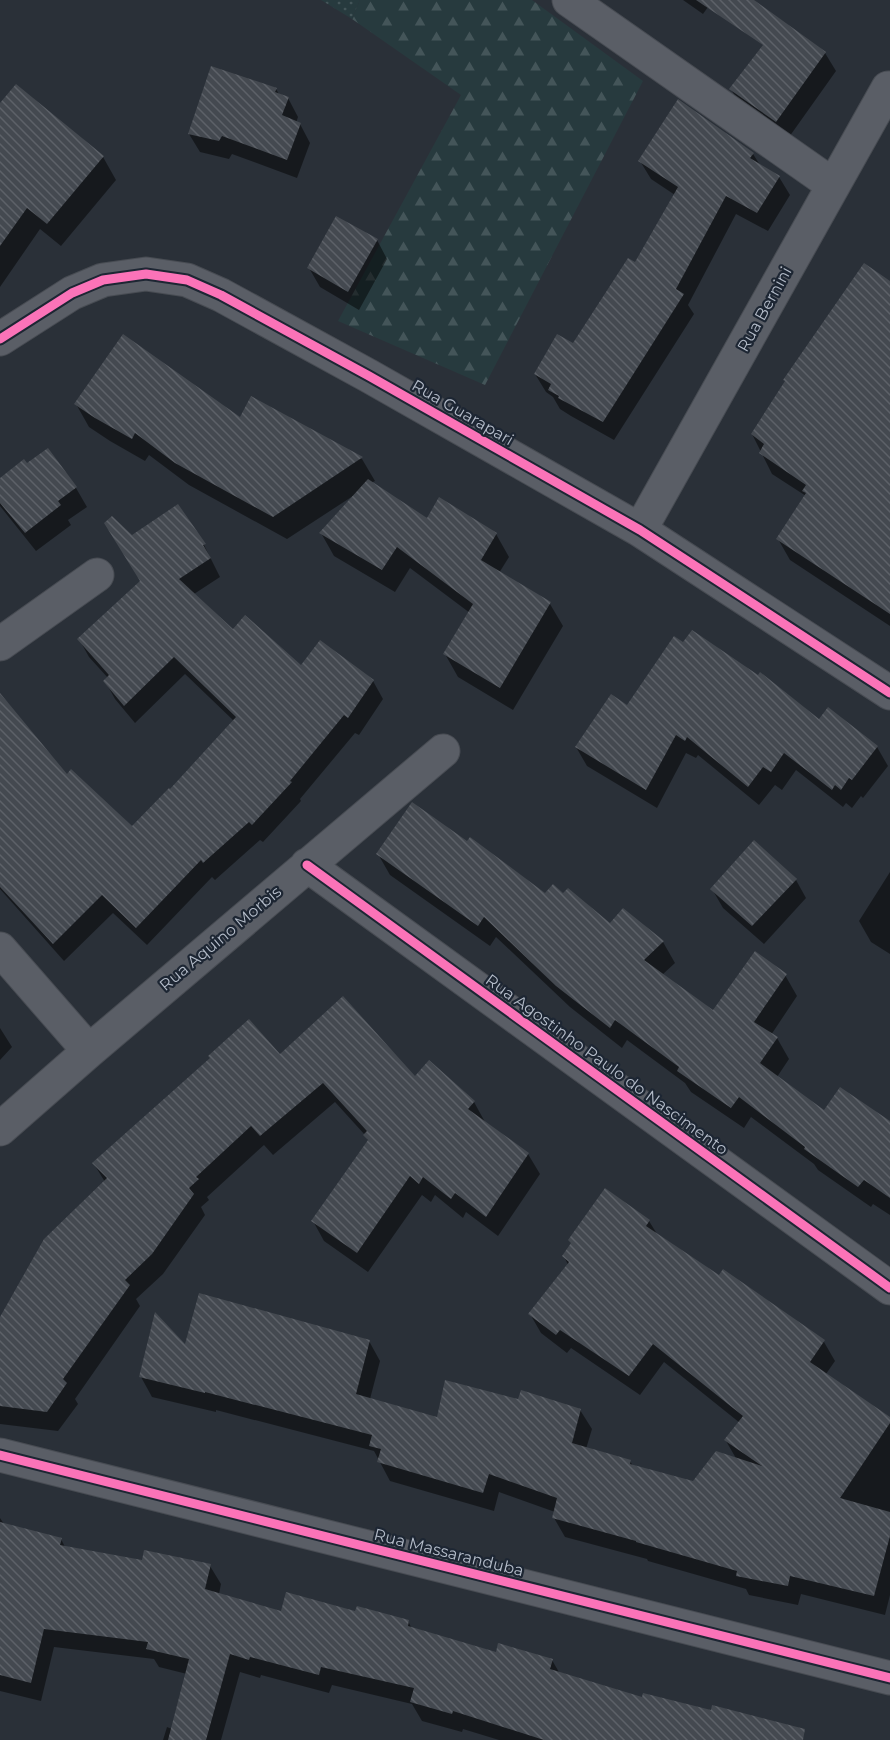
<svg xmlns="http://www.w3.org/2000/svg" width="890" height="1740" font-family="Montserrat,sans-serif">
  <defs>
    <pattern id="grass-dots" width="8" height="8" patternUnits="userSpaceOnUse" patternTransform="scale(1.5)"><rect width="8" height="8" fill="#273a3e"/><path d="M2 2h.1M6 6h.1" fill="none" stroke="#445559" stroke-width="1.8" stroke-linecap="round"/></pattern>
    <pattern id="forest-firs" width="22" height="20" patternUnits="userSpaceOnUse" patternTransform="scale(1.5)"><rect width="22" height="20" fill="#273a3e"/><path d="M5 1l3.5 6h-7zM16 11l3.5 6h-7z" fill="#445559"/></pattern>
    <pattern id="building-back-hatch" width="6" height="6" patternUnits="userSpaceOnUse" patternTransform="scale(1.5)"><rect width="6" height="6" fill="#444950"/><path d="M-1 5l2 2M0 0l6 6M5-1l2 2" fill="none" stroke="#5d6168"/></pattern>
  </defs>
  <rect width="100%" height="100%" fill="#2a3038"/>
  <path fill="url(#grass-dots)" d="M 321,0 L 360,0 L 352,19 Z"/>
  <path fill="url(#forest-firs)" d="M 360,0 L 532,0 L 643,81 L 485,385 L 338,321 L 461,95 L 352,19 Z"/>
  <path fill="#0007" d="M 683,0 L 713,0 L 703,14 Z
    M 825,53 L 836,71 L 787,140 L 742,108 L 731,89 Z
    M 276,89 L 280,96 L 288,98 L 298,117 L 296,123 L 300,124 L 310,143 L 297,178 L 232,154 L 229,159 L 200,152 L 189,134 Z
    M 0,105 L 103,157 L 116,180 L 61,246 L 40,229 L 0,287 Z
    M 753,154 L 760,165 L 779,177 L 790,195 L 768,231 L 736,214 L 688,305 L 694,314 L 614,440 L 571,416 L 560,409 L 553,397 L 546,392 L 535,374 L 574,345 L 635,264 L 675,195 L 651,179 L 640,161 Z
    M 377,240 L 387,259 L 359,310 L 320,287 L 309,268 Z
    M 890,283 L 890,626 L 790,560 L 778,539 L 806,496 L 772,474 L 752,434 Z
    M 252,398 L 362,459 L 375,481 L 371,483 L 427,521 L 496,534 L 509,557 L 499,573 L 550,604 L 563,626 L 513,710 L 458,677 L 445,654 L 470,613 L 410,568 L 395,592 L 334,556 L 321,533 L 356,494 L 287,539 L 189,485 L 149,455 L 145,461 L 110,441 L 89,427 L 76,404 L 240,419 Z
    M 47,450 L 76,488 L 87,507 L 68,520 L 71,525 L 36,551 L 0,506 L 0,480 L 27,465 Z
    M 178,506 L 204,545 L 220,577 L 194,594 L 233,631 L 301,668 L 373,681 L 383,699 L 359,735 L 355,733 L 300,799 L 301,801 L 263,842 L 260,840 L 215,880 L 212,877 L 147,945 L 113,913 L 64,961 L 0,889 L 0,696 L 67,777 L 132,829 L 170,791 L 234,721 L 185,674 L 135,723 L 115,699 L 105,681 L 108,678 L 89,657 L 79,639 L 141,582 L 132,537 Z
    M 627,707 L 820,721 L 877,747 L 888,766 L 863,798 L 861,796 L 852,808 L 846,803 L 843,807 L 796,770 L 782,790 L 775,785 L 759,805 L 698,755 L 696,758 L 686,753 L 657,808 L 587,766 L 576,747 Z
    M 378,854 L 545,895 L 563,895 L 610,925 L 663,942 L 675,963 L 662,975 L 713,1012 L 785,975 L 797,996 L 771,1035 L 777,1038 L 789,1059 L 777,1077 L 824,1112 L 890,1122 L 890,1215 L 873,1204 L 871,1207 L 818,1170 L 814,1164 L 751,1117 L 744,1128 L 691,1092 L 685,1083 L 627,1040 L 622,1048 L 570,1007 L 496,937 L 490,946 L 390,875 Z
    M 890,872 L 890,954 L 871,942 L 859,921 Z
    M 796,880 L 806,898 L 764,944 L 723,908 L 712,889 Z
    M 0,1028 L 12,1047 L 0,1060 Z
    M 280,1056 L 415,1078 L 474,1102 L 485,1122 L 528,1154 L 540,1174 L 498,1236 L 466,1212 L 463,1218 L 435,1195 L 431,1202 L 422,1195 L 368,1272 L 324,1241 L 313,1221 L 369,1142 L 365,1135 L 335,1102 L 273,1155 L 264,1145 L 207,1197 L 209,1200 L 201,1207 L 205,1215 L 163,1274 L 136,1299 L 140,1306 L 75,1399 L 78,1404 L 58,1431 L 0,1424 L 0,1319 L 105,1182 L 94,1164 Z
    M 606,1190 L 649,1221 L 657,1234 L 720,1277 L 824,1342 L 835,1361 L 826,1374 L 890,1419 L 890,1595 L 885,1615 L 801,1594 L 798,1605 L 749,1595 L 746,1589 L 648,1561 L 647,1559 L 565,1537 L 554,1518 L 555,1512 L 499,1492 L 494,1511 L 390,1481 L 374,1451 L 216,1410 L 216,1412 L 152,1397 L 141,1377 L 186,1347 L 369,1341 L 380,1361 L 370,1399 L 438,1419 L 519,1401 L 580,1410 L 592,1429 L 586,1449 L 630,1461 L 633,1466 L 693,1483 L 737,1460 L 726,1441 L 740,1423 L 664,1362 L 640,1395 L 571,1348 L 567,1353 L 541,1333 L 530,1314 L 568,1265 L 564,1256 Z
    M 0,1518 L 4,1524 L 61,1539 L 65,1547 L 143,1562 L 210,1566 L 221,1584 L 219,1594 L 282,1613 L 356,1613 L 408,1621 L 412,1629 L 497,1654 L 552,1660 L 560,1674 L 773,1740 L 499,1740 L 463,1729 L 462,1732 L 422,1721 L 412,1704 L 332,1685 L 329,1693 L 261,1675 L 260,1678 L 240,1672 L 221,1740 L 163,1740 L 167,1727 L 172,1729 L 187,1674 L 159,1667 L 154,1659 L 54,1647 L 41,1701 L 0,1691 Z"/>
  <path fill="url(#building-back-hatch)" d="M 696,0 L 754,0 L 826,52 L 776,122 L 729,89 L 763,45 Z
    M 211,66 L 277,88 L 275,92 L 289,97 L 282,115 L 301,123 L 287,160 L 222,136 L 219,141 L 188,134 Z
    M 16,84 L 104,156 L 47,224 L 27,208 L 0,246 L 0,103 Z
    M 678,99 L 754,153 L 750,158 L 780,176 L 757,213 L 726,196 L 676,289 L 684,294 L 603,422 L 558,398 L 559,396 L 548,390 L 551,384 L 534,374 L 557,334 L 573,343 L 628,258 L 635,262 L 678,187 L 638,161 Z
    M 336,216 L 378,239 L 348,292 L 307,268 Z
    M 864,263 L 890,281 L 890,614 L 776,539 L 806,493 L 802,491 L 806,485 L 759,453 L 764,444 L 751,434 L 785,381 L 783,380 Z
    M 123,334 L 240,417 L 251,396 L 363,457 L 273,517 L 175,463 L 135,433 L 132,439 L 95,418 L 74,404 Z
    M 48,448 L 77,487 L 58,501 L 61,505 L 25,533 L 0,503 L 0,478 L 24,459 L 27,463 Z
    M 368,479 L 427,518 L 439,497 L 497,533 L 481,560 L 551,602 L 500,688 L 443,654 L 473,604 L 397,547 L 382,570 L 319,533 Z
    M 178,504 L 206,544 L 203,545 L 211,558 L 179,579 L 233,629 L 245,615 L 301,665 L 320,640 L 374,680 L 348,718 L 344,715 L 290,781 L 292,782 L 252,825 L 249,822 L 203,863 L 201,860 L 136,928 L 102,895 L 53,944 L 0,887 L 0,693 L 67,774 L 71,769 L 132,826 L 169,788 L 170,789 L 236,717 L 174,657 L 124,706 L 103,681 L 109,675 L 77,639 L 140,581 L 104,523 L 112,516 L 132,535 Z
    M 692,630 L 758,675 L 760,672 L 819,719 L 828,707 L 878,746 L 852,780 L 849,778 L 841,790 L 835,785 L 832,790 L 784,753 L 771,772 L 763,767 L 748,787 L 687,737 L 685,741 L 676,735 L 646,790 L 575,747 L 611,694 L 627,705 L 674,636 L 683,642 Z
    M 412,802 L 467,841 L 470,837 L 545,893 L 553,884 L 563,893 L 568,888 L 610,923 L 623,908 L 664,941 L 644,960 L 713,1010 L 755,951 L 787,974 L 754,1022 L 778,1037 L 760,1063 L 824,1110 L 840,1087 L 890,1121 L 890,1198 L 864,1180 L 858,1187 L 804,1149 L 805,1147 L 739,1097 L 731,1108 L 677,1071 L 679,1067 L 615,1020 L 610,1028 L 556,986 L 484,917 L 478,926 L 376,854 Z
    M 754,840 L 797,879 L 752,926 L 710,889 Z
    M 343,996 L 415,1076 L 429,1060 L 475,1101 L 468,1109 L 529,1153 L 486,1217 L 455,1193 L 451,1199 L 423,1177 L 419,1184 L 410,1176 L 357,1253 L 311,1221 L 368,1140 L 363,1135 L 367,1131 L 323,1083 L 260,1136 L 251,1126 L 196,1177 L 199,1179 L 189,1188 L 194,1194 L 152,1254 L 125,1280 L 130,1285 L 63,1379 L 67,1383 L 47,1412 L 0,1406 L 0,1317 L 44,1239 L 107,1178 L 92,1163 L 210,1058 L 208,1056 L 249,1019 L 280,1054 Z
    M 605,1188 L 650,1220 L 646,1226 L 719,1275 L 723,1269 L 825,1340 L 810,1362 L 890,1417 L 890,1423 L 840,1498 L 890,1512 L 890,1536 L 874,1596 L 790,1576 L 788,1586 L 736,1576 L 737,1571 L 636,1542 L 636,1541 L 552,1518 L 557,1498 L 489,1474 L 483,1493 L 377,1462 L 381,1449 L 369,1446 L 372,1435 L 205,1392 L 205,1393 L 139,1377 L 155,1312 L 185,1344 L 199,1293 L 370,1340 L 356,1394 L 437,1417 L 445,1380 L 518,1399 L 521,1390 L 581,1409 L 572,1443 L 631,1460 L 630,1464 L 693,1481 L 716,1451 L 762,1466 L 724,1440 L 743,1416 L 653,1344 L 629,1376 L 560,1330 L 556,1335 L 528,1314 L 569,1262 L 562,1256 L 571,1243 L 568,1240 Z
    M 0,1522 L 62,1538 L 60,1545 L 142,1560 L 144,1550 L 211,1564 L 205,1589 L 281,1611 L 286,1592 L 355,1611 L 357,1606 L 409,1620 L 408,1626 L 496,1652 L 498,1643 L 553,1659 L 550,1669 L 642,1697 L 643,1693 L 711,1710 L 712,1705 L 805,1729 L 803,1740 L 544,1740 L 453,1711 L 452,1714 L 410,1702 L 414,1688 L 321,1667 L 319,1675 L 250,1657 L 249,1660 L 230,1654 L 206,1740 L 168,1740 L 189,1659 L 146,1649 L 148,1642 L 44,1629 L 31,1683 L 0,1675 Z"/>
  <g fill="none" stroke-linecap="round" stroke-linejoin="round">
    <g stroke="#484c53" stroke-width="35">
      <path id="minor" d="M 569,0 L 833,185
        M 0,339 L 72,293 L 103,280 L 146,274 L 187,280 L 221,295 L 369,376 L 640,530 L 890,693
        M 640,530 L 888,88
        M 0,644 L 97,575
        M 307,865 L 890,1288
        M 0,949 L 89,1051
        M 0,1129 L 89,1051 L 443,751
        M 0,1455 L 890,1678"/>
    </g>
    <use href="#minor" stroke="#5a5e66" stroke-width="33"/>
    <g stroke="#1d2633" stroke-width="13">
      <path id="cycleway" d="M 0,339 L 72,293 L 103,280 L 146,274 L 187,280 L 221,295 L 369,376 L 640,530 L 890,693
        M 307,865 L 890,1288
        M 0,1455 L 890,1678"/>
    </g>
    <use href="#cycleway" stroke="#fb73b8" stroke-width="9"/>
  </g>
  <g text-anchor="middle" stroke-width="4.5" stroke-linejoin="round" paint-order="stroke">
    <g font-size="16" fill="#b4bcc9" stroke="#1d2633">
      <text transform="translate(764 309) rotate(-61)" y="6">Rua Bernini</text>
      <text transform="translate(463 412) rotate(30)" y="6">Rua Guarapari</text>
      <text transform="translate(220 938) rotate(-40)" y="6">Rua Aquino Morbis</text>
      <text transform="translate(607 1064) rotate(36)" y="6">Rua Agostinho Paulo do Nascimento</text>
      <text transform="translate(449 1552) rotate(14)" y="6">Rua Massaranduba</text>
    </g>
  </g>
</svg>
